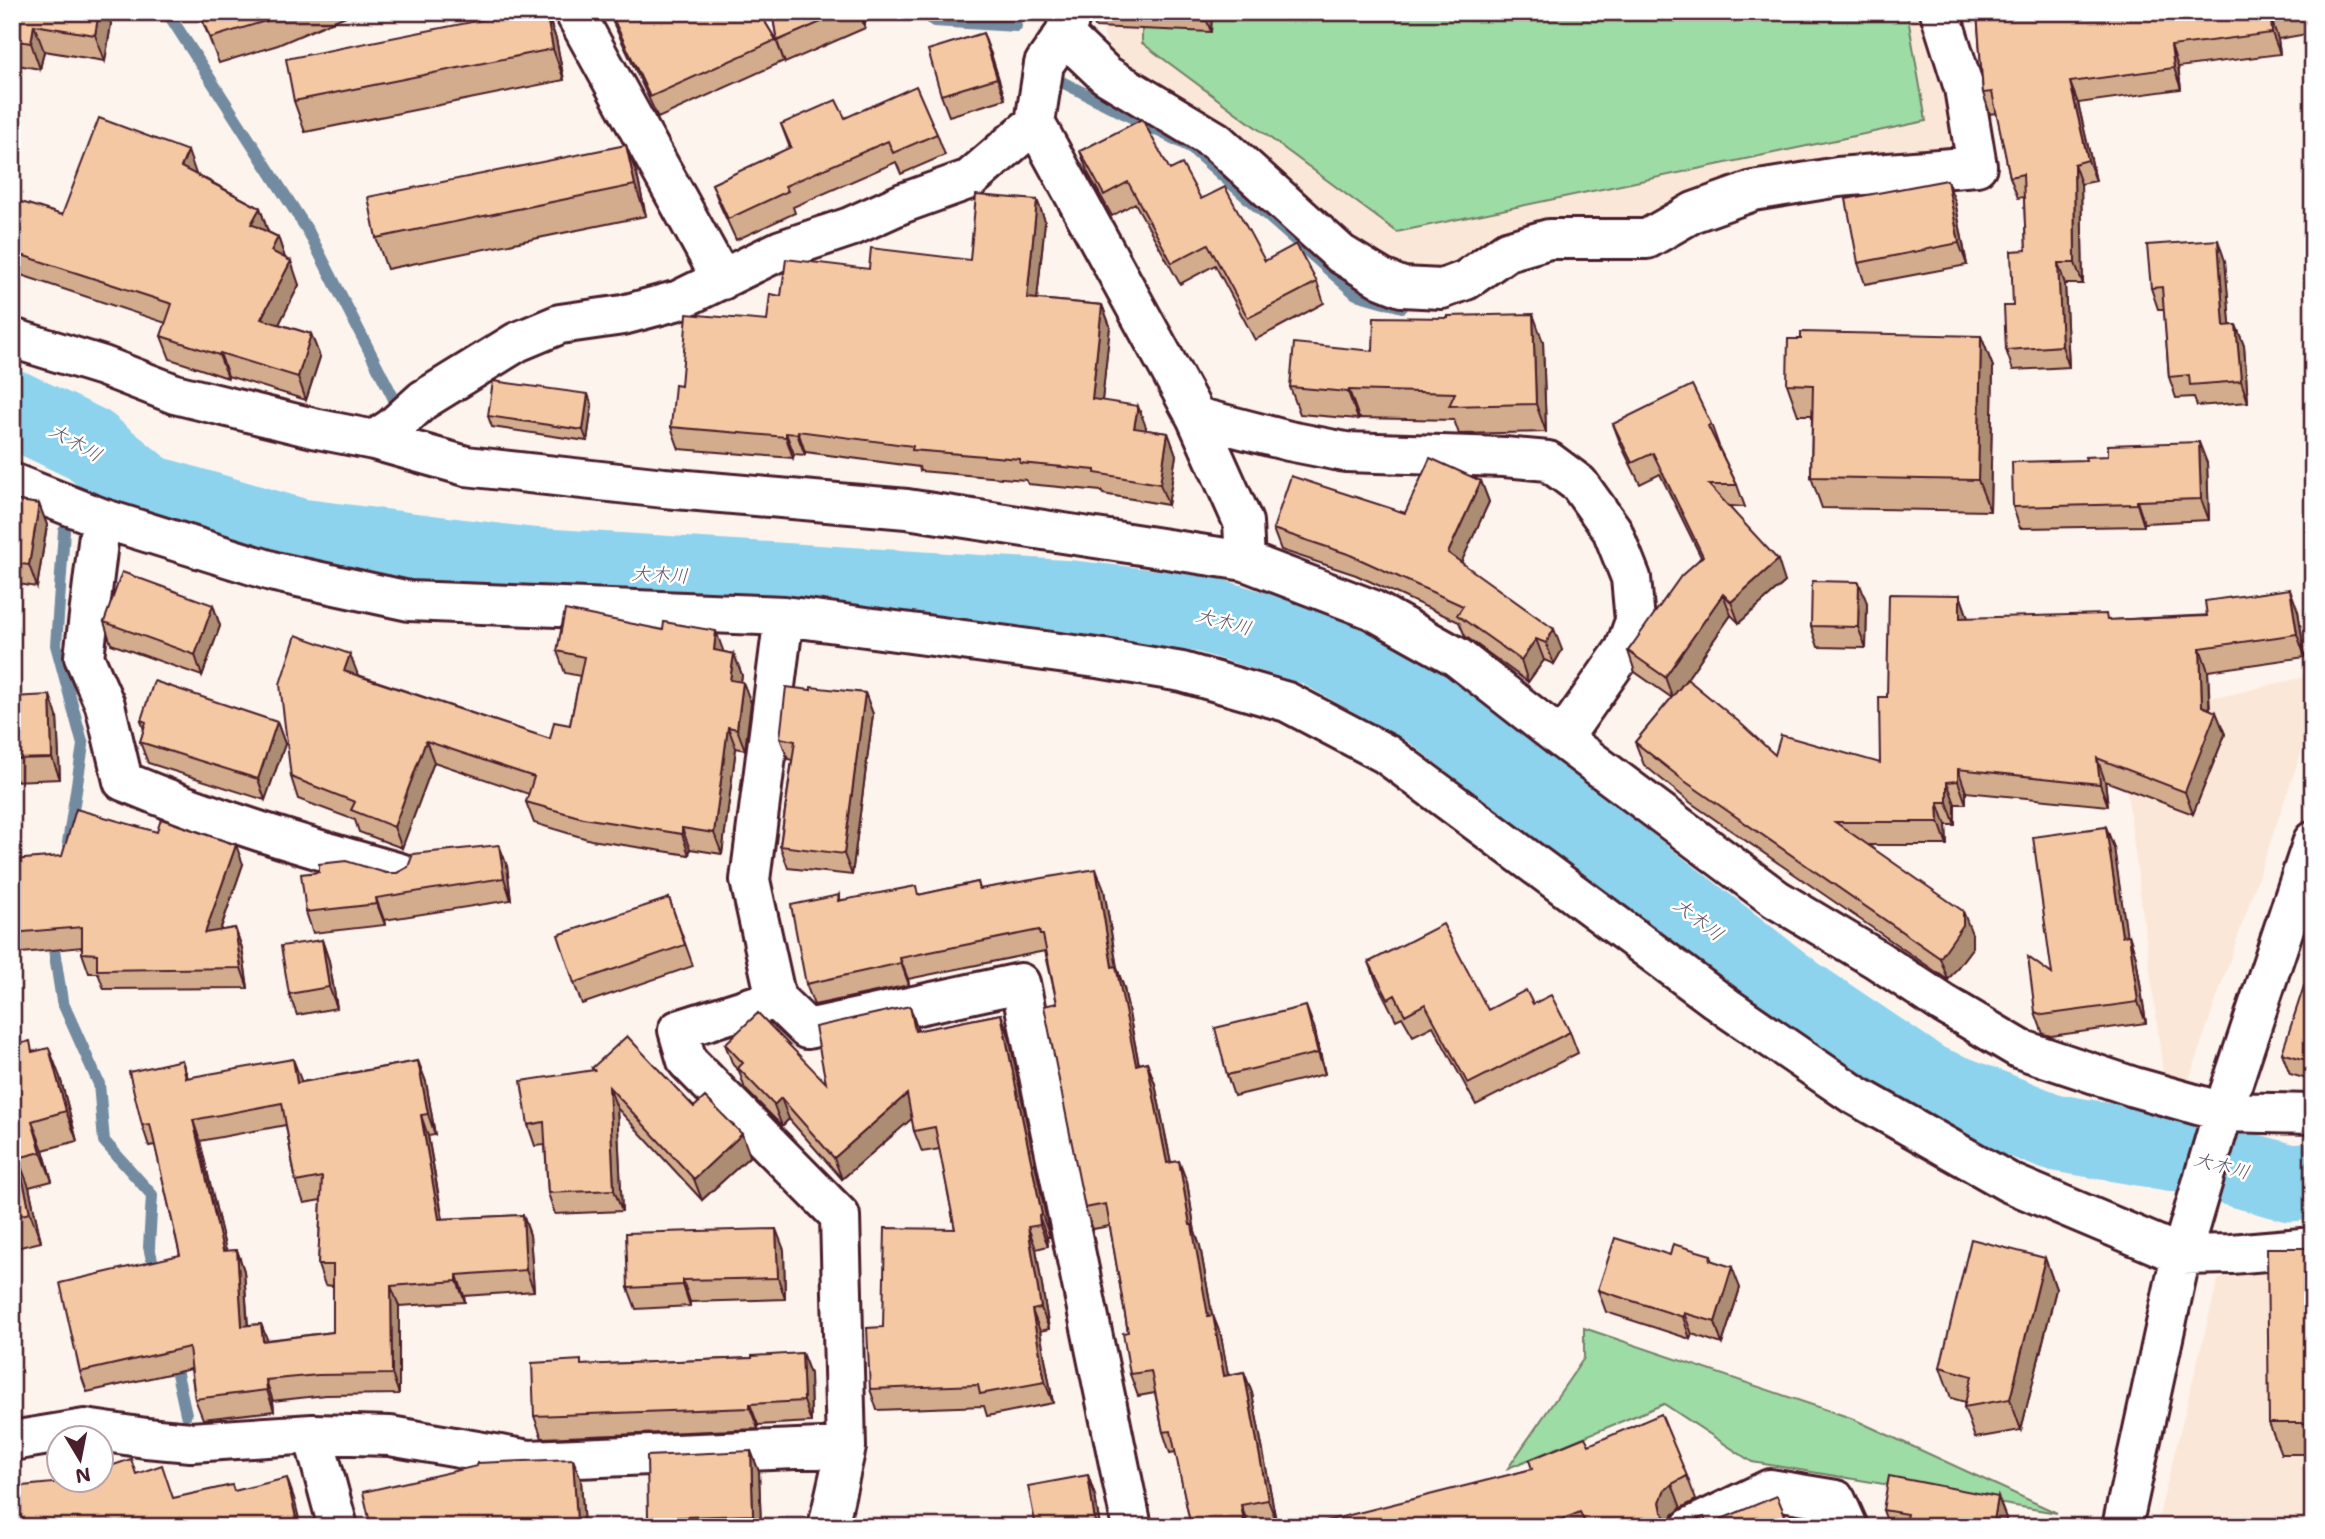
<svg xmlns="http://www.w3.org/2000/svg" width="2325" height="1539" font-family="'Shantell Sans','Klee One',sans-serif">
  <rect width="100%" height="100%" fill="#fdf4ed"/>
  <filter id="ink" filterUnits="userSpaceOnUse"><feTurbulence type="fractalNoise" baseFrequency=".0143" numOctaves="2"/><feDisplacementMap in="SourceGraphic" scale="14" xChannelSelector="R" yChannelSelector="G"/><feConvolveMatrix kernelMatrix="1 2 1 2 8 2 1 2 1" color-interpolation-filters="sRGB"/></filter>
  <g filter="url(#ink)">
    <path fill="#fbe7d7" d="M 1102,12 L 1928,12 L 1964,129 L 1947,148 L 1838,162 L 1628,226 L 1449,267 L 1398,266 L 1353,242 L 1239,145 L 1113,56 L 1104,35 Z
      M 2313,675 L 2313,718 L 2189,1079 L 2164,1079 L 2115,698 L 2224,696 Z
      M 2313,1256 L 2313,1527 L 2156,1527 L 2218,1280 L 2262,1261 Z"/>
    <path fill="#9ddca4" stroke="#747e68" stroke-width="2" d="M 1142,12 L 1907,12 L 1926,121 L 1397,232 L 1142,43 Z
      M 1584,1328 L 1851,1418 L 2057,1513 L 1752,1462 L 1664,1404 L 1508,1468 L 1584,1358 Z"/>
    <g fill="none" stroke-linecap="round" stroke-linejoin="round">
      <path stroke="#728ba0" stroke-width="12" d="M 159,12 L 171,18 L 308,231 L 394,399
        M 924,12 L 934,21 L 1016,26
        M 1062,82 L 1190,147 L 1356,294 L 1402,307
        M 64,531 L 56,645 L 83,745 L 68,843
        M 55,934 L 53,943 L 62,1001 L 99,1084 L 104,1141 L 152,1195 L 149,1247 L 156,1277
        M 173,1356 L 186,1414"/>
      <path stroke="#8dd3ee" stroke-width="77" d="M 12,408 L 89,445 L 148,493 L 299,537 L 529,566 L 1072,599 L 1204,614 L 1317,648 L 1430,710 L 1797,995 L 1926,1082 L 2052,1132 L 2187,1155 L 2291,1183 L 2313,1181"/>
      <g stroke="#4a1f2b" stroke-width="44">
        <path id="minor" d="M 576,12 L 576,15 L 722,280
          M 1072,12 L 1064,35 L 1044,64 L 1035,123 L 1196,417 L 1243,522 L 1245,561
          M 1064,35 L 1106,75 L 1216,141 L 1341,254 L 1382,279 L 1402,287 L 1442,289 L 1466,280 L 1507,251 L 1549,239 L 1647,239 L 1694,212 L 1753,191 L 1838,177 L 1977,166 L 1964,88 L 1940,12
          M 12,338 L 103,366 L 175,394 L 313,428 L 374,440 L 466,466 L 664,488 L 907,509 L 1245,561 L 1371,609 L 1457,657 L 1562,739 L 1776,899 L 1876,959 L 1944,1004 L 2020,1049 L 2134,1087 L 2223,1112 L 2313,1114
          M 1196,417 L 1289,441 L 1345,452 L 1504,457 L 1548,461 L 1579,484 L 1612,530 L 1631,578 L 1635,621 L 1625,649 L 1562,739
          M 374,440 L 392,428 L 423,400 L 517,342 L 560,324 L 623,315 L 679,300 L 781,250 L 850,227 L 903,203 L 970,179 L 1035,123
          M 12,483 L 101,518 L 275,572 L 409,601 L 784,616 L 1104,659 L 1182,672 L 1287,702 L 1386,754 L 1729,1009 L 1853,1094 L 2010,1183 L 2181,1255 L 2231,1254 L 2313,1247
          M 101,518 L 84,657 L 105,705 L 123,781 C 213,819 307,847 400,873
          M 784,616 L 750,880 L 776,999 L 807,1029 L 1020,983 L 1132,1527
          M 776,999 L 678,1030 L 687,1061 L 840,1216 L 846,1447 L 828,1527
          M 313,1434 L 390,1436 L 529,1460 L 846,1447
          M 12,1441 L 85,1429 L 146,1438 L 191,1442 L 313,1434 L 338,1527
          M 1691,1527 L 1770,1489 L 1836,1500 L 1848,1527
          M 2122,1527 L 2181,1255 L 2223,1112 L 2313,841"/>
      </g>
      <use href="#minor" stroke="#fff" stroke-width="38"/>
    </g>
    <path fill="#d3ac8d" stroke="#4a1f2b" stroke-width="2" fill-rule="evenodd" d="M 12,12 L 107,12 L 111,24 L 105,61 L 44,51 L 40,69 L 12,64 Z
      M 199,12 L 355,12 L 278,45 L 219,63 Z
      M 522,12 L 547,12 L 556,39 L 564,80 L 305,132 L 294,101 Z
      M 608,12 L 759,12 L 776,40 L 784,61 L 658,118 Z
      M 772,12 L 865,12 L 865,28 L 785,63 L 777,41 Z
      M 1212,12 L 1211,32 L 1095,27 L 1092,16 Z
      M 1977,12 L 2043,12 L 2045,16 L 2074,12 L 2313,12 L 2313,33 L 2278,39 L 2280,54 L 2178,67 L 2181,89 L 2078,103 L 2096,181 L 2081,184 L 2083,284 L 2065,284 L 2069,367 L 2013,370 L 2006,350 L 2013,306 L 2026,250 L 2024,197 L 2018,198 L 2010,177 L 1997,113 L 1990,114 L 1983,93 Z
      M 991,54 L 1005,99 L 949,116 L 941,95 Z
      M 845,118 L 937,134 L 945,155 L 901,174 L 896,162 L 793,207 L 795,213 L 736,240 L 720,205 L 712,184 L 790,148 L 781,124 Z
      M 626,145 L 637,175 L 646,216 L 387,269 L 376,238 Z
      M 1080,151 L 1170,170 L 1201,199 L 1265,261 L 1317,282 L 1324,303 L 1255,340 L 1215,265 L 1180,284 L 1135,203 L 1112,216 L 1088,173 Z
      M 196,174 L 260,208 L 268,232 L 278,237 L 285,258 L 299,285 L 279,324 L 311,334 L 320,357 L 306,400 L 228,376 L 228,378 L 170,359 L 161,336 L 166,323 L 12,272 L 12,199 L 62,215 Z
      M 1037,200 L 1045,221 L 1037,299 L 1102,305 L 1110,326 L 1102,400 L 1146,427 L 1145,430 L 1168,433 L 1176,455 L 1168,505 L 1103,494 L 1101,491 L 1028,484 L 1026,480 L 920,471 L 919,467 L 805,452 L 805,455 L 794,454 L 793,458 L 679,449 L 671,427 L 681,386 L 767,321 L 781,296 L 869,269 L 970,260 Z
      M 1955,201 L 1967,265 L 1865,284 L 1858,263 Z
      M 2225,261 L 2230,325 L 2236,325 L 2244,346 L 2248,402 L 2197,406 L 2194,397 L 2176,398 L 2169,377 L 2164,309 L 2158,309 L 2151,288 Z
      M 1981,336 L 1993,367 L 1990,511 L 1822,508 L 1811,477 L 1812,415 L 1798,415 L 1787,384 Z
      M 1543,342 L 1546,432 L 1459,434 L 1454,420 L 1359,418 L 1358,419 L 1300,414 L 1290,387 L 1373,351 Z
      M 592,405 L 587,441 L 492,427 L 488,416 Z
      M 1613,424 L 1711,424 L 1719,446 L 1718,446 L 1737,485 L 1745,507 L 1729,506 L 1785,582 L 1739,623 L 1731,615 L 1684,683 L 1775,755 L 1880,763 L 1887,697 L 1960,595 L 1968,618 L 2109,620 L 2298,611 L 2305,657 L 2208,671 L 2210,709 L 2225,734 L 2193,814 L 2105,781 L 2108,806 L 1966,792 L 1966,804 L 1955,804 L 1955,825 L 1946,825 L 1947,845 L 1868,845 L 1972,934 L 1972,948 L 1948,980 L 1691,803 L 1644,765 L 1635,742 L 1672,698 L 1635,672 L 1628,651 L 1701,557 L 1660,474 L 1640,484 L 1621,445 Z
      M 2207,463 L 2209,520 L 2144,523 L 2144,526 L 2020,528 L 2013,507 Z
      M 1481,481 L 1489,502 L 1461,562 L 1562,650 L 1554,664 L 1544,660 L 1528,682 L 1465,636 L 1459,622 L 1356,575 L 1281,550 L 1273,529 L 1405,513 Z
      M 12,500 L 39,504 L 47,525 L 37,587 L 12,583 Z
      M 1867,603 L 1866,648 L 1818,647 L 1811,626 Z
      M 213,605 L 220,626 L 202,676 L 111,644 L 104,622 Z
      M 557,651 L 724,652 L 734,654 L 742,675 L 741,681 L 751,703 L 745,750 L 736,748 L 722,854 L 690,849 L 689,855 L 591,840 L 534,823 L 526,802 L 529,794 L 434,762 L 402,848 L 359,832 L 355,820 L 298,799 L 291,777 L 358,675 L 550,739 L 570,725 L 580,676 L 565,673 Z
      M 811,690 L 865,693 L 873,714 L 852,875 L 788,868 L 780,846 L 792,760 L 788,759 L 780,738 Z
      M 12,697 L 57,716 L 60,779 L 12,781 Z
      M 141,720 L 277,722 L 285,744 L 265,800 L 148,763 L 140,742 L 144,730 Z
      M 2106,827 L 2114,848 L 2126,936 L 2129,935 L 2136,957 L 2146,1023 L 2051,1036 L 2043,1034 L 2035,1012 L 2052,974 Z
      M 499,845 L 507,866 L 511,900 L 384,920 L 385,925 L 313,933 L 306,912 L 386,873 L 397,873 Z
      M 12,860 L 243,864 L 220,931 L 235,928 L 242,948 L 248,988 L 104,989 L 98,973 L 89,973 L 82,953 L 82,947 L 12,954 Z
      M 978,882 L 980,889 L 1104,890 L 1117,968 L 1124,988 L 1139,1064 L 1147,1062 L 1155,1084 L 1171,1162 L 1187,1182 L 1195,1232 L 1200,1246 L 1212,1315 L 1221,1336 L 1228,1375 L 1244,1372 L 1252,1393 L 1276,1521 L 1249,1527 L 1191,1527 L 1176,1452 L 1170,1453 L 1163,1432 L 1155,1393 L 1138,1396 L 1130,1374 L 1128,1332 L 1110,1226 L 1093,1229 L 1085,1208 L 1057,1003 L 1045,951 L 908,979 L 909,985 L 814,1005 L 806,984 L 839,895 L 840,900 L 919,895 Z
      M 669,898 L 693,966 L 582,1004 L 574,983 Z
      M 322,940 L 329,961 L 337,1008 L 297,1015 L 289,994 Z
      M 1369,962 L 1488,1010 L 1533,1004 L 1570,1032 L 1578,1053 L 1476,1105 L 1433,1026 L 1413,1036 L 1402,1017 L 1396,1020 L 1377,983 Z
      M 2313,989 L 2313,1081 L 2290,1074 L 2282,1053 Z
      M 1001,1014 L 1009,1036 L 1050,1237 L 1047,1237 L 1048,1246 L 1036,1249 L 1049,1329 L 1040,1331 L 1053,1403 L 987,1416 L 984,1406 L 877,1410 L 870,1389 L 883,1327 L 955,1229 L 940,1149 L 922,1152 L 914,1131 L 912,1118 L 842,1179 L 789,1119 L 782,1126 L 745,1089 L 739,1071 L 733,1065 L 725,1044 L 826,1083 L 917,1028 L 918,1031 Z
      M 1314,1027 L 1325,1074 L 1234,1096 L 1227,1075 Z
      M 12,1046 L 34,1052 L 60,1077 L 77,1141 L 43,1150 L 52,1181 L 29,1187 L 41,1242 L 12,1249 Z
      M 182,1060 L 188,1078 L 301,1082 L 418,1061 L 426,1082 L 435,1135 L 428,1136 L 443,1219 L 523,1215 L 530,1235 L 534,1291 L 464,1296 L 465,1302 L 399,1306 L 399,1394 L 326,1395 L 273,1401 L 274,1411 L 203,1419 L 195,1399 L 191,1369 L 87,1392 L 80,1372 L 180,1255 L 155,1145 L 149,1146 L 142,1125 ZM 286,1125 L 296,1182 L 304,1203 L 321,1200 L 318,1265 L 325,1285 L 333,1286 L 333,1332 L 267,1340 L 261,1324 L 248,1325 L 244,1271 L 237,1250 L 226,1251 L 200,1141 Z
      M 592,1068 L 694,1107 L 750,1156 L 702,1200 L 617,1108 L 622,1211 L 555,1214 L 548,1193 L 545,1145 L 535,1146 L 528,1125 L 593,1070 Z
      M 2313,1248 L 2313,1454 L 2281,1454 L 2269,1423 Z
      M 784,1250 L 785,1299 L 690,1302 L 690,1306 L 636,1309 L 628,1288 Z
      M 1670,1255 L 1711,1255 L 1713,1261 L 1740,1288 L 1722,1344 L 1692,1334 L 1690,1339 L 1606,1312 L 1598,1290 Z
      M 2045,1258 L 2056,1289 L 2021,1430 L 1975,1438 L 1964,1407 L 1965,1402 L 1951,1398 L 1940,1367 Z
      M 802,1353 L 810,1374 L 811,1422 L 758,1425 L 758,1429 L 542,1438 L 534,1416 L 583,1365 L 752,1358 Z
      M 1589,1445 L 1687,1476 L 1696,1500 L 1681,1508 L 1673,1515 L 1671,1521 L 1681,1525 L 1790,1527 L 1323,1527 L 1532,1469 Z
      M 751,1451 L 759,1472 L 761,1527 L 651,1527 L 648,1518 Z
      M 1088,1475 L 1095,1496 L 1100,1527 L 1036,1527 Z
      M 581,1480 L 584,1527 L 371,1527 Z
      M 1883,1510 L 2006,1518 L 2005,1527 L 1889,1527 Z"/>
    <path fill="#ac8c73" stroke="#4a1f2b" stroke-width="2" d="M 99,12 L 107,12 L 111,24 L 105,61 L 95,35 Z
      M 546,12 L 556,39 L 564,80 L 553,49 Z
      M 859,12 L 865,12 L 865,28 Z
      M 1207,12 L 1212,12 L 1211,32 L 1207,21 Z
      M 2271,18 L 2278,39 L 2280,54 L 2272,33 Z
      M 34,25 L 44,51 L 40,69 L 31,43 Z
      M 983,33 L 991,54 L 1005,99 L 997,78 Z
      M 2171,46 L 2178,67 L 2181,89 L 2174,68 Z
      M 2070,82 L 2078,103 L 2096,181 L 2088,160 Z
      M 626,145 L 637,175 L 646,216 L 635,185 Z
      M 188,151 L 196,174 L 190,191 L 181,167 Z
      M 2074,164 L 2081,184 L 2083,284 L 2075,263 Z
      M 1947,180 L 1955,201 L 1967,265 L 1959,243 Z
      M 1037,200 L 1045,221 L 1035,319 L 1027,298 Z
      M 260,208 L 268,232 L 260,247 L 251,224 Z
      M 278,237 L 286,261 L 271,251 Z
      M 2218,240 L 2225,261 L 2232,347 L 2224,326 Z
      M 291,261 L 299,285 L 270,342 L 261,319 Z
      M 2058,263 L 2065,284 L 2069,367 L 2062,346 Z
      M 1102,305 L 1110,326 L 1100,420 L 1092,399 Z
      M 1533,314 L 1543,342 L 1546,432 L 1536,404 Z
      M 2236,325 L 2244,346 L 2248,402 L 2241,381 Z
      M 311,334 L 320,357 L 306,400 L 298,377 Z
      M 1981,336 L 1993,367 L 1990,511 L 1978,480 Z
      M 220,353 L 228,376 L 228,378 L 219,355 Z
      M 1349,390 L 1359,418 L 1358,419 L 1348,392 Z
      M 588,394 L 592,405 L 587,441 L 583,430 Z
      M 1138,406 L 1146,427 L 1142,450 L 1134,428 Z
      M 798,431 L 805,452 L 805,455 L 797,434 Z
      M 786,433 L 794,454 L 793,458 L 786,437 Z
      M 1168,433 L 1176,455 L 1168,505 L 1160,484 Z
      M 2199,442 L 2207,463 L 2209,520 L 2201,499 Z
      M 1481,481 L 1489,502 L 1456,574 L 1448,553 Z
      M 2137,501 L 2144,523 L 2144,526 L 2137,504 Z
      M 39,504 L 47,525 L 37,587 L 29,565 Z
      M 1778,560 L 1785,582 L 1739,623 L 1731,602 Z
      M 1859,582 L 1867,603 L 1866,648 L 1858,627 Z
      M 2290,589 L 2298,611 L 2305,657 L 2297,634 Z
      M 1723,594 L 1731,615 L 1673,699 L 1665,677 Z
      M 1960,595 L 1968,618 L 1960,618 Z
      M 213,605 L 220,626 L 202,676 L 195,655 Z
      M 1554,629 L 1562,650 L 1554,664 L 1546,643 Z
      M 716,631 L 724,653 L 714,650 Z
      M 1536,639 L 1544,660 L 1528,682 L 1521,660 Z
      M 2200,648 L 2208,671 L 2210,727 L 2216,712 L 2225,734 L 2193,814 L 2185,792 L 2202,706 Z
      M 350,654 L 358,675 L 352,692 L 344,671 Z
      M 734,654 L 742,675 L 738,701 L 730,680 Z
      M 743,682 L 751,703 L 745,750 L 737,729 Z
      M 865,693 L 873,714 L 852,875 L 844,854 Z
      M 50,695 L 57,716 L 60,779 L 52,758 Z
      M 277,722 L 285,744 L 265,800 L 258,779 Z
      M 728,727 L 736,748 L 722,854 L 714,833 Z
      M 426,741 L 434,762 L 402,848 L 394,827 Z
      M 2097,758 L 2105,781 L 2108,806 L 2100,784 Z
      M 1958,769 L 1966,792 L 1966,804 L 1958,781 Z
      M 1947,782 L 1955,804 L 1955,825 L 1947,802 Z
      M 1938,802 L 1946,825 L 1947,845 L 1939,822 Z
      M 2106,827 L 2114,848 L 2130,957 L 2122,936 Z
      M 682,828 L 690,849 L 689,855 L 682,834 Z
      M 236,845 L 243,864 L 212,953 L 205,933 Z
      M 499,845 L 507,866 L 511,900 L 504,878 Z
      M 1096,869 L 1104,890 L 1117,968 L 1124,988 L 1143,1086 L 1136,1065 L 1112,967 Z
      M 376,898 L 384,920 L 385,925 L 377,904 Z
      M 1963,911 L 1972,934 L 1972,948 L 1948,980 L 1940,958 Z
      M 235,928 L 242,948 L 248,988 L 241,968 Z
      M 2129,935 L 2136,957 L 2146,1023 L 2138,1002 Z
      M 322,940 L 329,961 L 337,1008 L 329,987 Z
      M 900,958 L 908,979 L 909,985 L 901,963 Z
      M 910,1006 L 917,1028 L 922,1052 L 915,1031 Z
      M 1306,1006 L 1314,1027 L 1325,1074 L 1318,1053 Z
      M 1001,1014 L 1009,1036 L 1050,1237 L 1042,1215 Z
      M 49,1048 L 60,1077 L 77,1141 L 66,1111 Z
      M 293,1059 L 301,1080 L 305,1103 L 297,1083 Z
      M 418,1061 L 426,1082 L 435,1135 L 428,1114 Z
      M 1147,1062 L 1155,1084 L 1175,1184 L 1167,1163 Z
      M 609,1087 L 617,1108 L 622,1211 L 614,1190 Z
      M 907,1094 L 915,1116 L 842,1179 L 834,1158 Z
      M 781,1098 L 789,1119 L 782,1126 L 774,1105 Z
      M 421,1115 L 428,1136 L 446,1240 L 439,1219 Z
      M 193,1120 L 200,1141 L 231,1272 L 223,1251 Z
      M 32,1121 L 43,1150 L 52,1181 L 41,1152 Z
      M 742,1134 L 750,1156 L 702,1200 L 694,1179 Z
      M 18,1158 L 29,1187 L 41,1242 L 30,1213 Z
      M 1179,1161 L 1187,1182 L 1195,1232 L 1200,1246 L 1216,1337 L 1208,1316 L 1190,1225 Z
      M 523,1215 L 530,1235 L 534,1291 L 526,1270 Z
      M 1039,1216 L 1047,1237 L 1048,1246 L 1040,1225 Z
      M 1028,1227 L 1036,1249 L 1049,1329 L 1041,1308 Z
      M 776,1229 L 784,1250 L 785,1299 L 778,1278 Z
      M 237,1250 L 244,1271 L 249,1347 L 242,1326 Z
      M 2045,1258 L 2056,1289 L 2021,1430 L 2010,1399 Z
      M 1732,1267 L 1740,1288 L 1722,1344 L 1715,1322 Z
      M 457,1275 L 464,1296 L 465,1302 L 457,1281 Z
      M 683,1280 L 690,1302 L 690,1306 L 683,1285 Z
      M 391,1286 L 399,1306 L 399,1394 L 392,1374 Z
      M 1032,1310 L 1040,1331 L 1053,1403 L 1045,1382 Z
      M 1684,1313 L 1692,1334 L 1690,1339 L 1683,1317 Z
      M 1213,1315 L 1221,1336 L 1232,1397 L 1224,1376 Z
      M 261,1324 L 269,1344 L 263,1341 Z
      M 802,1353 L 810,1374 L 811,1422 L 804,1401 Z
      M 1244,1372 L 1252,1393 L 1276,1521 L 1268,1500 Z
      M 266,1380 L 273,1401 L 274,1411 L 267,1390 Z
      M 750,1404 L 758,1425 L 758,1429 L 750,1408 Z
      M 751,1451 L 759,1472 L 761,1527 L 758,1527 L 753,1515 Z
      M 573,1459 L 581,1480 L 584,1527 L 578,1527 L 577,1522 Z
      M 1088,1475 L 1095,1496 L 1100,1527 L 1097,1527 L 1095,1522 Z
      M 287,1478 L 294,1498 L 301,1527 L 298,1527 Z
      M 1672,1484 L 1681,1508 L 1673,1515 L 1669,1527 L 1662,1512 L 1660,1502 L 1664,1491 Z
      M 1998,1497 L 2006,1518 L 2005,1527 L 1993,1527 Z
      M 1241,1505 L 1249,1527 L 1245,1527 Z"/>
    <path fill="#f5c8a4" stroke="#4a1f2b" stroke-width="2" fill-rule="evenodd" d="M 12,12 L 99,12 L 95,35 L 34,25 L 31,43 L 12,40 Z
      M 199,12 L 288,12 L 269,20 L 210,38 Z
      M 522,12 L 546,12 L 553,49 L 294,101 L 286,59 Z
      M 610,12 L 759,12 L 776,40 L 650,97 Z
      M 772,12 L 844,12 L 777,41 Z
      M 1091,12 L 1207,12 L 1207,21 L 1092,16 Z
      M 1977,12 L 2041,12 L 2041,17 L 2074,12 L 2303,12 L 2271,18 L 2272,33 L 2171,46 L 2174,68 L 2070,82 L 2088,160 L 2074,164 L 2075,263 L 2058,263 L 2062,346 L 2006,350 L 2004,306 L 2013,306 L 2011,251 L 2026,250 L 2023,174 L 2010,177 L 1992,92 L 1983,93 Z
      M 983,33 L 997,78 L 941,95 L 928,50 Z
      M 916,86 L 937,134 L 893,153 L 888,141 L 785,186 L 788,191 L 728,219 L 712,184 L 791,147 L 781,124 L 836,100 L 845,118 Z
      M 99,118 L 188,151 L 181,167 L 260,208 L 251,224 L 278,237 L 271,251 L 291,261 L 261,319 L 311,334 L 298,377 L 220,353 L 219,355 L 161,336 L 172,304 L 12,252 L 12,199 L 62,215 Z
      M 1142,119 L 1170,170 L 1182,164 L 1201,199 L 1225,187 L 1265,261 L 1296,244 L 1317,282 L 1248,318 L 1208,244 L 1172,263 L 1128,182 L 1104,195 L 1080,151 Z
      M 626,145 L 635,185 L 376,238 L 368,197 Z
      M 1947,180 L 1959,243 L 1858,263 L 1846,199 Z
      M 976,195 L 1037,200 L 1027,298 L 1102,305 L 1092,399 L 1138,406 L 1134,428 L 1168,433 L 1160,484 L 1095,473 L 1095,470 L 1020,463 L 1020,459 L 912,450 L 913,446 L 798,431 L 797,434 L 786,433 L 786,437 L 671,427 L 675,385 L 681,386 L 687,314 L 767,321 L 770,294 L 781,296 L 786,259 L 869,269 L 871,248 L 970,260 Z
      M 2218,240 L 2224,326 L 2236,325 L 2241,381 L 2190,385 L 2189,375 L 2169,377 L 2162,287 L 2151,288 L 2147,245 Z
      M 1533,314 L 1536,404 L 1449,406 L 1455,393 L 1349,390 L 1348,392 L 1290,387 L 1294,343 L 1373,351 L 1374,317 L 1448,318 L 1448,316 Z
      M 1801,332 L 1981,336 L 1978,480 L 1811,477 L 1813,385 L 1787,384 L 1788,339 L 1801,339 Z
      M 493,381 L 588,394 L 583,430 L 488,416 Z
      M 1692,385 L 1711,424 L 1708,426 L 1737,485 L 1709,485 L 1778,560 L 1731,602 L 1723,594 L 1665,677 L 1628,651 L 1681,576 L 1703,556 L 1653,453 L 1632,463 L 1613,424 Z
      M 2199,442 L 2201,499 L 2137,501 L 2137,504 L 2013,507 L 2012,462 L 2086,460 L 2085,457 L 2108,456 L 2108,445 Z
      M 1430,458 L 1481,481 L 1448,553 L 1554,629 L 1546,643 L 1536,639 L 1521,660 L 1457,615 L 1463,606 L 1348,554 L 1273,529 L 1291,476 L 1405,513 Z
      M 12,500 L 39,504 L 29,565 L 12,563 Z
      M 122,572 L 213,605 L 195,655 L 104,622 Z
      M 1812,581 L 1859,582 L 1858,627 L 1811,626 Z
      M 2290,589 L 2297,634 L 2200,648 L 2202,706 L 2216,712 L 2185,792 L 2097,758 L 2100,784 L 1958,769 L 1958,781 L 1947,782 L 1947,802 L 1938,802 L 1939,822 L 1835,822 L 1963,911 L 1963,925 L 1940,958 L 1683,780 L 1635,742 L 1687,679 L 1738,721 L 1775,755 L 1781,735 L 1880,763 L 1879,697 L 1887,697 L 1889,594 L 1960,595 L 1960,618 L 2106,614 L 2107,620 L 2207,616 L 2205,601 Z
      M 565,610 L 663,630 L 664,622 L 716,631 L 714,650 L 734,654 L 730,680 L 743,682 L 737,729 L 728,727 L 714,833 L 682,828 L 682,834 L 583,818 L 526,802 L 534,777 L 426,741 L 394,827 L 351,810 L 355,802 L 291,777 L 280,684 L 296,635 L 350,654 L 344,671 L 550,739 L 554,722 L 570,725 L 584,657 L 557,651 Z
      M 154,681 L 277,722 L 258,779 L 140,742 L 146,722 L 141,720 Z
      M 786,687 L 811,690 L 811,687 L 865,693 L 844,854 L 780,846 L 795,741 L 780,738 Z
      M 50,695 L 52,758 L 12,759 L 12,697 Z
      M 76,809 L 157,832 L 161,819 L 236,845 L 205,933 L 235,928 L 241,968 L 97,970 L 97,954 L 82,953 L 82,927 L 12,933 L 12,860 L 62,856 Z
      M 2106,827 L 2122,936 L 2129,935 L 2138,1002 L 2043,1015 L 2035,1012 L 2028,957 L 2052,974 L 2033,837 Z
      M 499,845 L 504,878 L 376,898 L 377,904 L 306,912 L 301,874 L 319,872 L 319,864 L 346,861 L 386,873 L 397,873 L 408,867 L 413,854 Z
      M 1096,869 L 1112,967 L 1116,966 L 1136,1065 L 1147,1062 L 1167,1163 L 1179,1161 L 1190,1225 L 1192,1225 L 1208,1316 L 1213,1315 L 1224,1376 L 1244,1372 L 1268,1500 L 1241,1505 L 1245,1527 L 1191,1527 L 1171,1431 L 1163,1432 L 1151,1371 L 1130,1374 L 1123,1333 L 1128,1332 L 1106,1204 L 1085,1208 L 1044,1006 L 1057,1003 L 1043,935 L 1040,935 L 1039,930 L 900,958 L 901,963 L 806,984 L 791,905 L 839,895 L 838,901 L 916,886 L 918,895 L 978,882 L 979,889 Z
      M 669,898 L 685,945 L 574,983 L 558,935 Z
      M 1443,924 L 1488,1010 L 1526,990 L 1533,1004 L 1551,995 L 1570,1032 L 1468,1084 L 1425,1004 L 1405,1015 L 1395,995 L 1388,999 L 1369,962 Z
      M 322,940 L 329,987 L 289,994 L 281,946 Z
      M 2304,986 L 2313,989 L 2313,1062 L 2282,1053 Z
      M 910,1006 L 915,1031 L 1001,1014 L 1042,1215 L 1039,1216 L 1040,1225 L 1028,1227 L 1041,1308 L 1032,1310 L 1045,1382 L 980,1394 L 978,1385 L 870,1389 L 867,1328 L 883,1327 L 885,1228 L 955,1229 L 935,1127 L 914,1131 L 907,1094 L 834,1158 L 781,1098 L 774,1105 L 738,1068 L 743,1063 L 725,1044 L 758,1013 L 826,1083 L 815,1027 Z
      M 1306,1006 L 1318,1053 L 1227,1075 L 1215,1028 Z
      M 627,1036 L 694,1107 L 705,1097 L 742,1134 L 694,1179 L 609,1087 L 614,1190 L 548,1193 L 544,1122 L 528,1125 L 521,1081 L 594,1070 L 592,1068 Z
      M 30,1041 L 32,1052 L 49,1048 L 66,1111 L 32,1121 L 41,1152 L 18,1158 L 30,1213 L 12,1217 L 12,1046 Z
      M 293,1059 L 297,1083 L 418,1061 L 428,1114 L 421,1115 L 439,1219 L 523,1215 L 526,1270 L 457,1275 L 457,1281 L 391,1286 L 392,1374 L 318,1375 L 266,1380 L 267,1390 L 195,1399 L 189,1347 L 80,1372 L 60,1283 L 180,1255 L 150,1124 L 142,1125 L 129,1072 L 182,1060 L 186,1078 ZM 282,1103 L 296,1182 L 322,1177 L 318,1265 L 333,1265 L 333,1332 L 263,1341 L 261,1324 L 242,1326 L 237,1250 L 223,1251 L 193,1120 Z
      M 776,1229 L 778,1278 L 683,1280 L 683,1285 L 628,1288 L 626,1233 Z
      M 1615,1238 L 1670,1255 L 1673,1244 L 1711,1255 L 1710,1260 L 1732,1267 L 1715,1322 L 1684,1313 L 1683,1317 L 1598,1290 Z
      M 1971,1239 L 2045,1258 L 2010,1399 L 1964,1407 L 1972,1376 L 1940,1367 Z
      M 2267,1248 L 2313,1248 L 2313,1423 L 2269,1423 Z
      M 802,1353 L 804,1401 L 750,1404 L 750,1408 L 534,1416 L 532,1363 L 581,1360 L 581,1365 L 752,1358 L 752,1356 Z
      M 1661,1414 L 1687,1476 L 1672,1484 L 1664,1491 L 1660,1502 L 1662,1512 L 1669,1521 L 1681,1525 L 1704,1517 L 1707,1525 L 1777,1496 L 1790,1527 L 1587,1527 L 1580,1512 L 1561,1520 L 1533,1527 L 1323,1527 L 1322,1522 L 1532,1469 L 1529,1460 L 1585,1437 L 1589,1445 Z
      M 751,1451 L 753,1515 L 648,1518 L 647,1456 Z
      M 131,1459 L 136,1474 L 162,1465 L 173,1498 L 232,1485 L 234,1491 L 287,1478 L 298,1527 L 12,1527 L 12,1487 L 64,1482 L 63,1480 L 102,1480 L 102,1469 Z
      M 573,1459 L 577,1522 L 486,1527 L 371,1527 L 363,1492 L 477,1466 L 477,1463 Z
      M 1088,1475 L 1095,1522 L 1081,1525 L 1081,1527 L 1036,1527 L 1028,1486 Z
      M 1889,1476 L 1998,1497 L 1993,1527 L 1904,1527 L 1907,1514 L 1883,1510 Z"/>
  </g>
  <g text-anchor="middle" stroke-width="5" stroke-linejoin="round" paint-order="stroke">
    <g font-size="19" font-style="italic" fill="#5e5566" stroke="#fff">
      <text transform="translate(76 442) rotate(30)" y="7">大木川</text>
      <text transform="translate(660 574) rotate(3)" y="7">大木川</text>
      <text transform="translate(1224 621) rotate(15)" y="7">大木川</text>
      <text transform="translate(1699 919) rotate(38)" y="7">大木川</text>
      <text transform="translate(2222 1165) rotate(15)" y="7">大木川</text>
    </g>
  </g>
  <rect width="2325" height="1539" fill="none" stroke="#fff" stroke-width="42"/>
  <rect x="21" y="21" width="2283" height="1497" fill="none" stroke="#4a1f2b" stroke-width="2.5" filter="url(#ink)"/>
  <g transform="translate(80 1459) rotate(170)"><circle r="33" fill="#ffffff" stroke="#b7a5aa" stroke-width="2"/>
  <path d="M0-5L12 26L0 18L-12 26Z" fill="#4a1f2b"/>
  <text y="-10" font-size="19" font-weight="bold" text-anchor="middle" fill="#4a1f2b">N</text>
  </g>
</svg>
